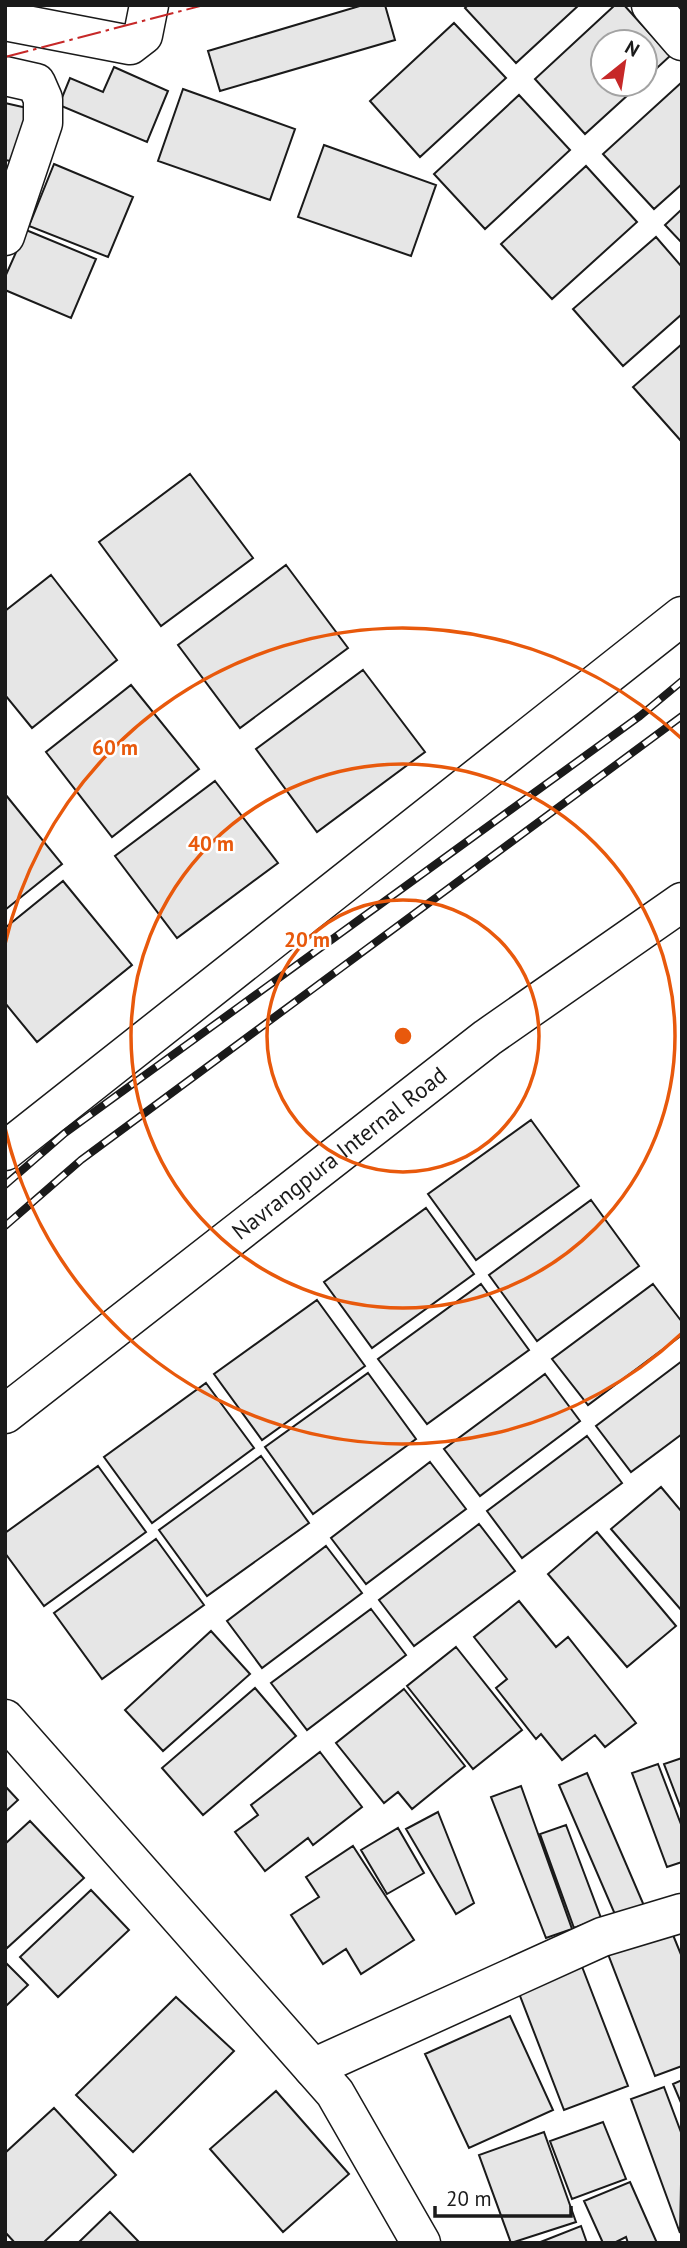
<svg xmlns="http://www.w3.org/2000/svg" width="687" height="2248" font-family="'PT Sans',sans-serif">
  <rect width="100%" height="100%" fill="#fff"/>
  <path fill="#e6e6e6" stroke="#1a1a1a" stroke-width="2" d="M 363,5 L 385,5 L 395,40 L 220,91 L 208,51 Z
    M 468,5 L 579,5 L 516,63 L 465,8 Z
    M 615,5 L 624,5 L 670,56 L 645,79 L 645,42 L 603,42 L 603,84 L 640,84 L 585,134 L 535,79 Z
    M 454,23 L 506,78 L 420,157 L 370,101 Z
    M 114,67 L 168,91 L 147,142 L 59,105 L 70,78 L 103,92 Z
    M 682,82 L 682,184 L 654,209 L 603,154 Z
    M 183,89 L 295,129 L 270,200 L 158,161 Z
    M 519,95 L 570,150 L 485,229 L 434,174 Z
    M 5,103 L 27,108 L 16,162 L 5,160 Z
    M 324,145 L 436,185 L 411,256 L 298,217 Z
    M 54,164 L 133,197 L 108,257 L 29,226 Z
    M 586,166 L 637,222 L 552,299 L 501,244 Z
    M 682,209 L 682,243 L 665,225 Z
    M 26,230 L 96,259 L 71,318 L 5,290 L 5,277 Z
    M 656,237 L 682,267 L 682,314 L 623,366 L 573,309 Z
    M 682,344 L 682,442 L 633,387 Z
    M 190,474 L 253,558 L 161,626 L 99,542 Z
    M 286,565 L 348,648 L 240,728 L 178,645 Z
    M 51,575 L 117,660 L 32,728 L 5,695 L 5,611 Z
    M 363,670 L 425,752 L 317,832 L 256,749 Z
    M 131,685 L 199,769 L 112,837 L 46,752 Z
    M 215,781 L 278,863 L 177,938 L 115,856 Z
    M 5,794 L 62,864 L 5,910 Z
    M 63,881 L 132,965 L 37,1042 L 5,1003 L 5,928 Z
    M 531,1120 L 579,1186 L 476,1260 L 428,1194 Z
    M 591,1200 L 639,1266 L 537,1341 L 489,1275 Z
    M 426,1208 L 474,1274 L 372,1348 L 324,1282 Z
    M 481,1284 L 529,1350 L 427,1424 L 378,1359 Z
    M 653,1284 L 682,1322 L 682,1335 L 588,1405 L 552,1359 Z
    M 317,1300 L 365,1366 L 262,1440 L 214,1374 Z
    M 682,1361 L 682,1434 L 631,1472 L 596,1426 Z
    M 368,1373 L 416,1439 L 313,1514 L 265,1447 Z
    M 545,1374 L 580,1421 L 480,1496 L 444,1449 Z
    M 206,1383 L 254,1448 L 152,1523 L 104,1457 Z
    M 587,1436 L 622,1483 L 522,1558 L 487,1511 Z
    M 261,1456 L 309,1523 L 207,1596 L 159,1530 Z
    M 430,1462 L 466,1509 L 366,1584 L 331,1538 Z
    M 98,1466 L 146,1532 L 44,1606 L 5,1553 L 5,1533 Z
    M 661,1487 L 682,1512 L 682,1611 L 611,1529 Z
    M 479,1524 L 515,1571 L 414,1646 L 379,1600 Z
    M 597,1532 L 676,1626 L 627,1667 L 548,1574 Z
    M 156,1539 L 204,1605 L 102,1679 L 54,1613 Z
    M 326,1546 L 362,1593 L 262,1668 L 227,1621 Z
    M 519,1601 L 556,1647 L 568,1637 L 636,1723 L 605,1747 L 595,1735 L 562,1760 L 541,1734 L 536,1739 L 496,1688 L 507,1679 L 474,1637 Z
    M 371,1609 L 406,1655 L 307,1730 L 271,1683 Z
    M 211,1631 L 250,1674 L 163,1751 L 125,1710 Z
    M 456,1647 L 522,1730 L 473,1769 L 407,1686 Z
    M 255,1688 L 296,1736 L 203,1815 L 162,1768 Z
    M 404,1689 L 465,1766 L 412,1809 L 398,1792 L 384,1803 L 336,1743 Z
    M 320,1752 L 362,1807 L 313,1845 L 308,1838 L 265,1871 L 235,1832 L 258,1815 L 251,1805 Z
    M 682,1758 L 682,1811 L 664,1764 Z
    M 658,1764 L 682,1827 L 682,1862 L 667,1867 L 632,1773 Z
    M 587,1773 L 645,1908 L 617,1919 L 559,1785 Z
    M 5,1786 L 18,1800 L 5,1812 Z
    M 521,1786 L 572,1929 L 546,1938 L 491,1797 Z
    M 438,1812 L 474,1903 L 456,1914 L 406,1829 Z
    M 30,1821 L 84,1878 L 7,1948 L 5,1946 L 5,1844 Z
    M 566,1825 L 601,1918 L 574,1928 L 540,1834 Z
    M 398,1828 L 424,1873 L 387,1894 L 361,1850 Z
    M 353,1846 L 414,1940 L 361,1974 L 346,1949 L 323,1964 L 291,1915 L 319,1897 L 306,1877 Z
    M 91,1890 L 129,1930 L 58,1997 L 20,1957 Z
    M 671,1930 L 682,1957 L 682,2066 L 655,2076 L 608,1954 Z
    M 5,1962 L 28,1985 L 5,2007 Z
    M 581,1964 L 628,2086 L 564,2110 L 517,1988 Z
    M 176,1997 L 234,2051 L 133,2152 L 76,2095 Z
    M 510,2016 L 553,2110 L 469,2148 L 425,2054 Z
    M 682,2080 L 682,2105 L 673,2084 Z
    M 664,2087 L 682,2135 L 680,2233 L 631,2099 Z
    M 276,2091 L 349,2174 L 283,2232 L 210,2149 Z
    M 54,2108 L 116,2175 L 43,2243 L 15,2243 L 5,2232 L 5,2153 Z
    M 603,2122 L 626,2179 L 572,2199 L 550,2141 Z
    M 544,2132 L 576,2222 L 511,2243 L 479,2155 Z
    M 630,2182 L 657,2243 L 628,2243 L 626,2237 L 614,2243 L 603,2243 L 584,2201 Z
    M 110,2212 L 140,2243 L 78,2243 Z
    M 581,2226 L 587,2243 L 538,2243 Z"/>
  <g fill="none" stroke-linecap="round" stroke-linejoin="round">
    <g stroke="#1a1a1a" stroke-width="41">
      <path id="street" d="M 651,5 L 682,41
        M 5,21 L 130,45 L 143,35 L 149,5
        M 5,76 L 36,83 L 43,99 L 43,123 L 5,236
        M 313,2068 L 602,1937 L 682,1913"/>
    </g>
    <g stroke="#1a1a1a" stroke-width="41">
      <g id="secondary">
        <path d="M 5,1151 L 682,616"/>
        <path id="s1" d="M 5,1414 L 487,1038 L 682,902"/>
        <path d="M 5,1719 L 335,2093 L 421,2243"/>
      </g>
    </g>
    <use href="#street" stroke="#fff" stroke-width="38"/>
    <use href="#secondary" stroke="#fff" stroke-width="38"/>
    <g stroke="#1a1a1a" stroke-width="8">
      <path id="rail" d="M 5,1185 L 65,1133 L 640,716 L 682,681
        M 5,1226 L 81,1160 L 682,716"/>
    </g>
    <use href="#rail" stroke="#fff" stroke-width="5" stroke-dasharray="16" stroke-linecap="butt"/>
    <path stroke="#c62828" stroke-width="2" stroke-dasharray="24 5 3.5 5" stroke-linecap="butt" d="M 5,57 L 204,5"/>
  </g>
  <g fill="none" stroke="#e8590c" stroke-width="3.5">
    <circle cx="403" cy="1036" r="136"/>
    <circle cx="403" cy="1036" r="272"/>
    <path d="M681 1334A408 408 0 0 1 5 1128M5 944A408 408 0 0 1 681 738"/>
  </g>
  <g text-anchor="middle" stroke-width="5" stroke-linejoin="round" paint-order="stroke">
    <g font-size="23" fill="#1a1a1a" stroke="#fff">
      <text dy="8" stroke="none"><textPath href="#s1" startOffset="424">Navrangpura Internal Road</textPath></text>
    </g>
  </g>
  <circle cx="403" cy="1036" r="10" fill="#e8590c" stroke="#fff" stroke-width="3.5"/>
  <g font-size="21" text-anchor="middle" font-weight="bold" fill="#e8590c" stroke="#fff" stroke-width="5" stroke-linejoin="round" paint-order="stroke">
    <text x="115" y="755">60 m</text>
    <text x="211" y="851">40 m</text>
    <text x="307" y="947">20 m</text>
  </g>
  <rect width="687" height="2248" fill="none" stroke="#1a1a1a" stroke-width="14"/>
  <g transform="translate(624 63) rotate(30)"><circle r="33" fill="#ffffff" stroke="#a3a3a3" stroke-width="2"/>
  <path d="M0-5L12 26L0 18L-12 26Z" fill="#c62828"/>
  <text y="-10" font-size="19" font-weight="bold" text-anchor="middle" fill="#1a1a1a">N</text>
  </g>
  <path d="M435 2206v10h136v-10" fill="none" stroke="#1a1a1a" stroke-width="3.5"/>
  <text x="446" y="2206" font-size="21" fill="#1a1a1a" stroke="#ffffff" stroke-width="5" paint-order="stroke">20 m</text>
</svg>
